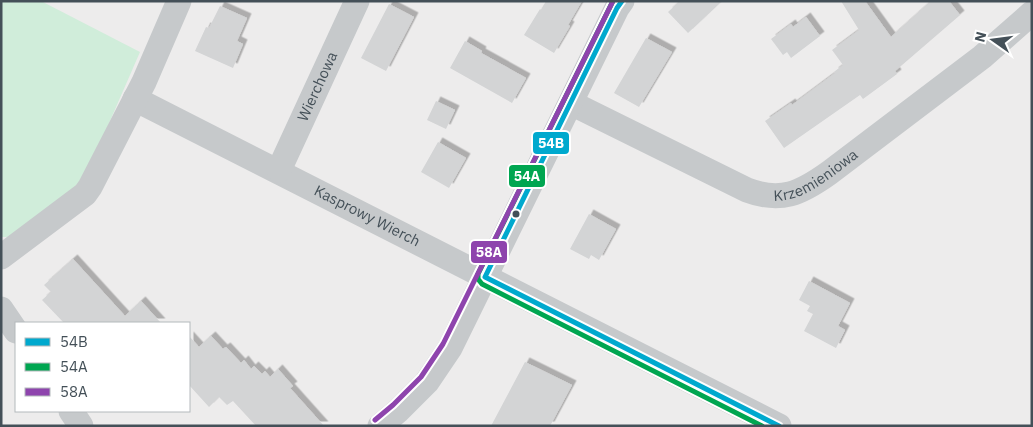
<svg xmlns="http://www.w3.org/2000/svg" width="1033" height="427" font-family="'IBM Plex Sans',sans-serif">
  <defs>
    <filter id="shadow"><feDropShadow dx="4.5" dy="-4.5" stdDeviation="0" flood-color="#0004"/></filter>
  </defs>
  <rect width="100%" height="100%" fill="#edecec"/>
  <path fill="#d0edda" d="M 1,1 L 41,1 L 140,52 L 96,153 L 83,179 L 67,195 L 8,237 L 1,237 Z"/>
  <path fill="#d3d4d5" filter="url(#shadow)" d="M 546,1 L 582,1 L 568,25 L 570,26 L 554,53 L 524,35 L 540,9 L 541,10 Z
    M 680,1 L 722,1 L 688,33 L 668,12 Z
    M 841,1 L 865,1 L 891,37 L 931,1 L 949,1 L 960,15 L 895,71 L 897,74 L 863,99 L 860,95 L 784,148 L 765,121 L 791,103 L 792,105 L 835,73 L 834,72 L 843,65 L 832,50 L 859,30 Z
    M 389,4 L 414,17 L 386,71 L 361,58 Z
    M 220,6 L 247,18 L 237,41 L 243,44 L 233,68 L 195,51 L 206,27 L 209,28 Z
    M 806,17 L 820,36 L 791,58 L 787,52 L 783,55 L 771,39 L 791,24 L 793,27 Z
    M 646,38 L 672,52 L 639,107 L 614,93 Z
    M 465,41 L 482,51 L 481,53 L 526,78 L 512,103 L 450,68 Z
    M 436,101 L 455,110 L 446,129 L 427,120 Z
    M 438,142 L 466,158 L 449,188 L 421,172 Z
    M 589,214 L 616,229 L 599,260 L 591,255 L 589,259 L 570,249 Z
    M 73,259 L 125,316 L 141,301 L 161,323 L 64,323 L 42,300 L 51,292 L 44,285 Z
    M 809,281 L 850,303 L 838,326 L 845,330 L 836,348 L 804,331 L 813,314 L 807,311 L 810,306 L 799,300 Z
    M 189,336 L 199,347 L 211,336 L 223,349 L 226,347 L 241,363 L 244,360 L 251,369 L 254,366 L 262,374 L 265,371 L 270,377 L 278,369 L 293,386 L 290,388 L 324,426 L 256,426 L 233,401 L 227,405 L 219,397 L 209,407 L 189,385 Z
    M 525,362 L 572,385 L 550,426 L 491,426 Z"/>
  <g fill="none" stroke-linecap="round" stroke-linejoin="round">
    <g stroke="#c6c9cb" stroke-width="25">
      <path id="s1" d="M 135,99 C 350,206 564,317 779,426"/>
      <path id="s2" d="M 571,103 L 747,190 C 781,203 801,193 829,173 L 982,57 L 1032,13"/>
      <path id="s3" d="M 279,170 L 357,1"/>
      <path d="M 1,257 L 85,194 L 90,187 L 144,82 L 179,1"/>
      <path d="M 1,309 L 16,331"/>
      <path d="M 71,411 L 81,426"/>
      <path d="M 380,426 L 398,411 L 427,382 L 450,348 L 617,8 L 622,1"/>
    </g>
    <g stroke="#fff" stroke-width="9">
      <path id="bus-1" d="M 622,1 L 617,8 L 485,277 L 779,426"/>
    </g>
    <g stroke="#fff" stroke-width="9">
      <path id="bus-2" d="M 613,1 L 478,274 L 478,279 L 482,284 L 762,426"/>
    </g>
    <g stroke="#fff" stroke-width="9">
      <path id="bus-3" d="M 375,420 L 393,405 L 421,377 L 443,344 L 613,1"/>
    </g>
    <use href="#bus-1" stroke="#00a9ce" stroke-width="5"/>
    <use href="#bus-2" stroke="#00a651" stroke-width="5"/>
    <use href="#bus-3" stroke="#8e44ad" stroke-width="5"/>
  </g>
  <circle fill="#445058" stroke="#fff" stroke-width="2" cx="516" cy="214" r="4.5"/>
  <g text-anchor="middle" stroke-width="4" stroke-linejoin="round" paint-order="stroke">
    <g font-size="15" fill="#445058" stroke="#fff">
      <text dy="5" stroke="none"><textPath href="#s3" startOffset="92">Wierchowa</textPath></text>
      <text dy="5" stroke="none"><textPath href="#s2" startOffset="271">Krzemieniowa</textPath></text>
      <text dy="5" stroke="none"><textPath href="#s1" startOffset="260">Kasprowy Wierch</textPath></text>
    </g>
  </g>
  <g stroke="#fff" stroke-width="2">
    <rect x="532" y="131" width="38" height="24" rx="5" fill="#00a9ce"/>
    <rect x="508" y="164" width="38" height="24" rx="5" fill="#00a651"/>
    <rect x="470" y="240" width="38" height="24" rx="5" fill="#8e44ad"/>
  </g>
  <g font-size="14" text-anchor="middle" font-weight="bold" fill="#fff">
    <text x="551" y="148">54B</text>
    <text x="527" y="181">54A</text>
    <text x="489" y="257">58A</text>
  </g>
  <rect width="1033" height="427" fill="none" stroke="#445058" stroke-width="5"/>
  <rect x="15" y="322" width="175" height="90" fill="#ffffff" stroke="#b4b9bc"/>
  <rect x="25" y="338" width="25" height="8" fill="#00a9ce" stroke="#b4b9bc"/>
  <text x="60" y="347" font-size="15" fill="#445058">54B</text>
  <rect x="25" y="363" width="25" height="8" fill="#00a651" stroke="#b4b9bc"/>
  <text x="60" y="372" font-size="15" fill="#445058">54A</text>
  <rect x="25" y="388" width="25" height="8" fill="#8e44ad" stroke="#b4b9bc"/>
  <text x="60" y="397" font-size="15" fill="#445058">58A</text>
  <g transform="translate(993 40) rotate(284)" stroke="#ffffff" stroke-width="4" paint-order="stroke">
  <path d="M0-4L9 19L0 12L-9 19Z" fill="#445058"/>
  <text y="-8" font-size="14" font-weight="bold" text-anchor="middle" fill="#445058">N</text>
  </g>
</svg>
